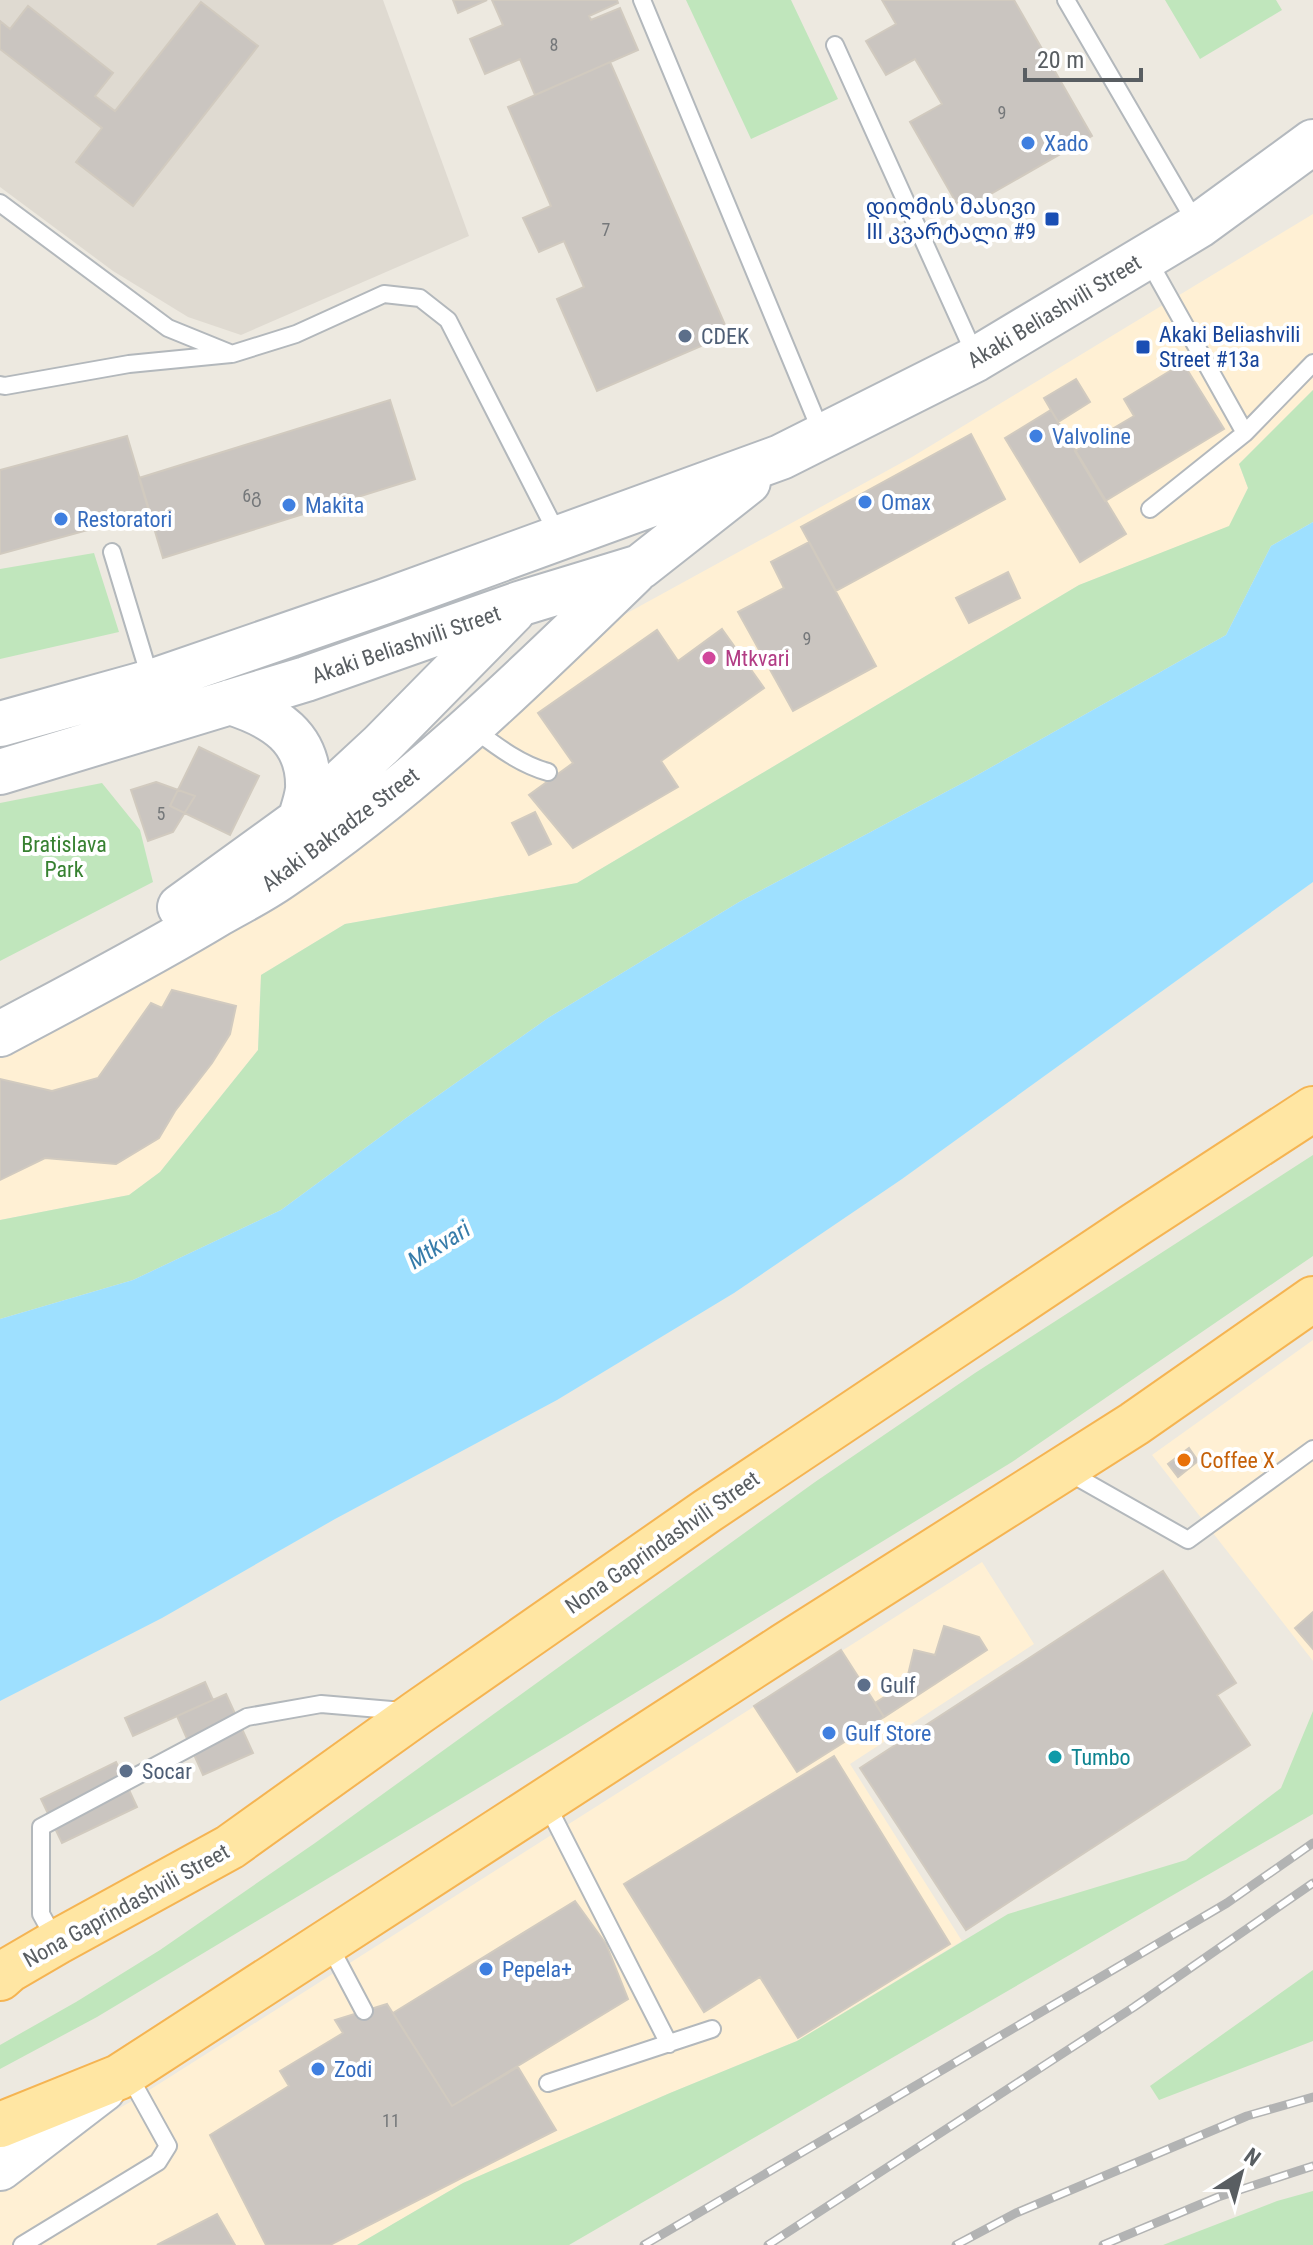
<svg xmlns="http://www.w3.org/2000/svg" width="1313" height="2245" font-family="'Roboto Condensed','Noto Sans Georgian',sans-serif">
  <rect width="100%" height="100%" fill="#ede9e0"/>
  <path fill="#fff0d4" d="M 1313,214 L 1313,390 L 1239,464 L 1248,488 L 1230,526 L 1079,585 L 577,883 L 345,924 L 261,975 L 258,1050 L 160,1172 L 129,1195 L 0,1220 L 0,1058 L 96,1009 L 335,869 L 620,617 L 912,457 Z
    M 1313,1340 L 1313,1661 L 1152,1455 Z
    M 982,1562 L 1034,1644 L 850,1764 L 962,1941 L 797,2041 L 670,2093 L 463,2183 L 357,2245 L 0,2245 L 0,2176 L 132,2101 Z"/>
  <path fill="#dfdad1" d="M 0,0 L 383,0 L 469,236 L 241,335 L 188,317 L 113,271 L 0,187 Z"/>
  <path fill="#c0e6bc" d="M 686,0 L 791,0 L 838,99 L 751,139 Z
    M 1165,0 L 1276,0 L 1282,10 L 1200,59 Z
    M 1313,390 L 1313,522 L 1271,546 L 1226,635 L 972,778 L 739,902 L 548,1018 L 406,1118 L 281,1210 L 133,1280 L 0,1319 L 0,1220 L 129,1195 L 160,1172 L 258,1050 L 261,975 L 345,924 L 577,883 L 1079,585 L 1229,526 L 1248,488 L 1239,464 Z
    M 94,553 L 119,632 L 0,659 L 0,569 Z
    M 102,783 L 140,830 L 153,882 L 0,961 L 0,803 Z
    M 1313,1155 L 1313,1256 L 1012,1462 L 565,1736 L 97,2017 L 0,2069 L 0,2045 L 76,2002 L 160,1950 L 315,1843 L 815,1482 L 975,1373 Z
    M 1313,1711 L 1313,1814 L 569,2245 L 357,2245 L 463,2183 L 670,2093 L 797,2041 L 1008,1914 L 1186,1860 L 1281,1788 Z
    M 1313,1970 L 1313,2041 L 1159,2100 L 1150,2086 Z
    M 1313,2191 L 1313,2245 L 1163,2245 L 1277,2201 Z"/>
  <path fill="#9ee0ff" d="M 1313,522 L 1313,882 L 902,1179 L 734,1293 L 557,1400 L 335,1519 L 162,1618 L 0,1701 L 0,1319 L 133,1280 L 281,1210 L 406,1118 L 548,1018 L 739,902 L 972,778 L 1226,635 L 1271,546 Z"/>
  <path fill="#cac5c0" stroke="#d1cabf" stroke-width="2" d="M 453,0 L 487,0 L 458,13 Z
    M 492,0 L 617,0 L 618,3 L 589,16 L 591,20 L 620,8 L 638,50 L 535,95 L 520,59 L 485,74 L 470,39 L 503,25 Z
    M 882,0 L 1014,0 L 1092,136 L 961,211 L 910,122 L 942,104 L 915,59 L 886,75 L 866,41 L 896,24 Z
    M 201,2 L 258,46 L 133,206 L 76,162 L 102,128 L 0,49 L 0,21 L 10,29 L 28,6 L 113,73 L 95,96 L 115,111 Z
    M 610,62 L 729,334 L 597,391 L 557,299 L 584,287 L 564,241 L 539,252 L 523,218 L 551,206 L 508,107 Z
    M 1183,363 L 1224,429 L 1105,501 L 1075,451 L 1134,416 L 1124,399 Z
    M 1076,379 L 1090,402 L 1058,422 L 1044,398 Z
    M 390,400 L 415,479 L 163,558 L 139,478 Z
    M 1051,410 L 1126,534 L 1080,562 L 1005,438 Z
    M 971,434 L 1005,499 L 836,591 L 801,527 Z
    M 127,436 L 150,513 L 0,554 L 0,470 Z
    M 809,542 L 876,666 L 793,711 L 738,612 L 784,588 L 771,562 Z
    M 1008,572 L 1020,598 L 969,623 L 956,598 Z
    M 722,629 L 764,688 L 661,761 L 678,787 L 573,848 L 529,795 L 573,763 L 538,713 L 657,630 L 678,661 Z
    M 199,747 L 259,776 L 230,835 L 170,806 Z
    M 156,782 L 195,796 L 173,832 L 148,841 L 131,790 Z
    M 535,812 L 551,844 L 529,855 L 512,823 Z
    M 172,990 L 236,1006 L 230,1034 L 212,1063 L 175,1111 L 159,1138 L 116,1164 L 45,1158 L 0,1180 L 0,1079 L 52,1091 L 98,1078 L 151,1003 L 162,1008 Z
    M 1189,1448 L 1198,1461 L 1178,1477 L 1168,1464 Z
    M 1163,1571 L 1236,1683 L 1217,1695 L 1250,1745 L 966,1930 L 860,1768 Z
    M 1313,1612 L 1313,1649 L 1295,1628 Z
    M 944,1626 L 979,1637 L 987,1650 L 884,1717 L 875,1703 L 906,1683 L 914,1650 L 935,1655 Z
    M 841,1650 L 884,1717 L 797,1772 L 754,1706 Z
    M 205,1682 L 213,1700 L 133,1736 L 125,1718 Z
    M 226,1694 L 253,1753 L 203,1775 L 177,1716 Z
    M 834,1756 L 950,1944 L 798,2038 L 760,1977 L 704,2012 L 624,1884 Z
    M 116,1762 L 137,1807 L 62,1843 L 41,1799 Z
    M 575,1901 L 606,1944 L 628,1999 L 452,2106 L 393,2013 Z
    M 387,2004 L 452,2106 L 518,2067 L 556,2130 L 330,2245 L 266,2245 L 210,2135 L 289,2086 L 280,2071 L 343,2033 L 335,2020 Z
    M 217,2214 L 235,2245 L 157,2245 Z"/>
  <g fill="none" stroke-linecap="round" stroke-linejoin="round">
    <g stroke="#b3b8bc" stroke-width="20">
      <path id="lane" d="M 642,0 L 822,434
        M 1066,0 L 1196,223
        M 835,45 L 976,357
        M 0,203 L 168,328 L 232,354 L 296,334 L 384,294 L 420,298 L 448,320 L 559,537
        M 1147,258 L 1245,433 L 1313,363
        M 0,385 L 5,386 L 129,364 L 231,354
        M 1150,509 L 1245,433
        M 112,552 L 151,681
        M 471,727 C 495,745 519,764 548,772
        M 1068,1472 L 1188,1540 L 1313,1449
        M 546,1803 L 669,2044
        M 56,1941 L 41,1914 L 41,1827 L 247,1717 L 321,1704 L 403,1711
        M 328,1943 L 364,2011
        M 548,2083 L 712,2029
        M 22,2245 L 158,2162 L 168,2146 L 127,2072"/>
    </g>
    <g stroke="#b4b9be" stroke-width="48">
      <path id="secondary" d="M 230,702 C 274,716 310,737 308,789 C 307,799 303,810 300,820
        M 0,724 L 151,682 L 383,602 L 781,457 L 976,359 L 1198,226 L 1313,142
        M 0,772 L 306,679 L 522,603 L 640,567 L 748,482
        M 180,907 L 300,820 L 381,745 L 513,611
        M 0,1034 C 73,995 147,957 218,914 C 239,902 261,891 281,877 C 410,790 523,680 634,572
        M 0,2168 L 103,2089"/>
    </g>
    <g stroke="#f5b452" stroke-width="48">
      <path id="primary" d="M 0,1978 L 9,1970 L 57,1942 L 230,1847 L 417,1713 L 707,1511 L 1135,1225 L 1313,1109
        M 0,2125 L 119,2077 L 784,1646 L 1134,1424 L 1313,1299"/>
    </g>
    <use href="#lane" stroke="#fff" stroke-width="16"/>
    <use href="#secondary" stroke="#fff" stroke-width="44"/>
    <use href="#primary" stroke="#ffe6a3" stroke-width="44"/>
    <g stroke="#b2b3b3" stroke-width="9">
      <path id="rail" d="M 644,2245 L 1227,1903 L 1313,1843
        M 768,2245 L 1134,2007 L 1313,1883
        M 956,2245 L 1016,2213 L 1247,2116 L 1313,2097
        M 1103,2245 L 1218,2197 L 1313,2166"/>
    </g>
    <use href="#rail" stroke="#fff" stroke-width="6" stroke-dasharray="18" stroke-linecap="butt"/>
  </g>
  <g fill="#3f7fe0" stroke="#fff" stroke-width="3">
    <circle cx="1028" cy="143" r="8"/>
    <circle cx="1036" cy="436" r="8"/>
    <circle cx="865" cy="502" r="8"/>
    <circle cx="289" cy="505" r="8"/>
    <circle cx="61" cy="519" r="8"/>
    <circle cx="829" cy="1733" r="8"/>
    <circle cx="486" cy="1969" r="8"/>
    <circle cx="318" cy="2069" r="8"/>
  </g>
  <g fill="#1a4fb4" stroke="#fff" stroke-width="3">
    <rect x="1044" y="211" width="16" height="16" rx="4"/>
    <rect x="1135" y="339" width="16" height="16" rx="4"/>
  </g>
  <g fill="#5c6f8a" stroke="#fff" stroke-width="3">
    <circle cx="685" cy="336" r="8"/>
    <circle cx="864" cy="1685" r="8"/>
    <circle cx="126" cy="1771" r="8"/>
  </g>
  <circle fill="#d1479c" stroke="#fff" stroke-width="3" cx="709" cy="658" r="8"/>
  <circle fill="#e8710a" stroke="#fff" stroke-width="3" cx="1184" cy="1460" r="8"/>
  <circle fill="#0f9aa8" stroke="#fff" stroke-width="3" cx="1055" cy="1757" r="8"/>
  <g text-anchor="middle" stroke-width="8" stroke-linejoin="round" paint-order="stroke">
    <g font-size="18" fill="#75787a">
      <text x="554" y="51">8</text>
      <text x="1002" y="119">9</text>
      <text x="606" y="236">7</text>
      <text x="252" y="502">6გ</text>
      <text x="807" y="645">9</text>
      <text x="161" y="820">5</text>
      <text x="391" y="2127">11</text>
    </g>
    <g font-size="22" fill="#366cbe" stroke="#fff" text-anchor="start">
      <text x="1044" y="151">Xado</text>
      <text x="1052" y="444">Valvoline</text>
      <text x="881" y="510">Omax</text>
      <text x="305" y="513">Makita</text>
      <text x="77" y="527">Restoratori</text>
      <text x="845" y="1741">Gulf Store</text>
      <text x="502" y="1977">Pepela+</text>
      <text x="334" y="2077">Zodi</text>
    </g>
    <g font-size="22" fill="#164399" stroke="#fff" text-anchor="end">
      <text x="1036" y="214">დიღმის მასივი<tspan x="1036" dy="25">III კვარტალი #9</tspan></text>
      <text x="1159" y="342" text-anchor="start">Akaki Beliashvili<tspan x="1159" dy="25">Street #13a</tspan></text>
    </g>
    <g font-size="22" fill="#595e62" stroke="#fff">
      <text transform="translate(1054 311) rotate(-31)" y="8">Akaki Beliashvili Street</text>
      <text transform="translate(406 644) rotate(-19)" y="8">Akaki Beliashvili Street</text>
      <text transform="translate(340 829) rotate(-37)" y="8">Akaki Bakradze Street</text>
      <text transform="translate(662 1542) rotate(-35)" y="8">Nona Gaprindashvili Street</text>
      <text transform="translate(126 1905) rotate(-29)" y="8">Nona Gaprindashvili Street</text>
    </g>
    <g font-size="22" fill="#4e5e75" stroke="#fff" text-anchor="start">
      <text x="701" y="344">CDEK</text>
      <text x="880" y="1693">Gulf</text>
      <text x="142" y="1779">Socar</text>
    </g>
    <g font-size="22" fill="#b23c85" stroke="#fff" text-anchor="start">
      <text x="725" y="666">Mtkvari</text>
    </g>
    <g font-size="22" fill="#378131" stroke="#fff">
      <text x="64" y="852">Bratislava<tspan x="64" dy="25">Park</tspan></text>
    </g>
    <g font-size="22" fill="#c56008" stroke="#fff" text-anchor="start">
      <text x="1200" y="1468">Coffee X</text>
    </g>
    <g font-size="22" fill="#0d838f" stroke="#fff" text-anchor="start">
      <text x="1071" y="1765">Tumbo</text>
    </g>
    <g font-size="24" font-style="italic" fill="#377caa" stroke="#fff">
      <text transform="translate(439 1245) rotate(-32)" y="8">Mtkvari</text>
    </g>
  </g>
  <g transform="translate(1241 2173) rotate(36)" stroke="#ffffff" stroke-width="6" paint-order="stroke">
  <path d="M0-6L14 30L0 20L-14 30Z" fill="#595e62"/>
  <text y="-12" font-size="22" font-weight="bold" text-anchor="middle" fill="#595e62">N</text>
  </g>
  <path d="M1025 68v12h116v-12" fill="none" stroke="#595e62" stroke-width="4"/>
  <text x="1037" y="68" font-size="24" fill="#595e62" stroke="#ffffff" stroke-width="6" paint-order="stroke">20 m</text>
</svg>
